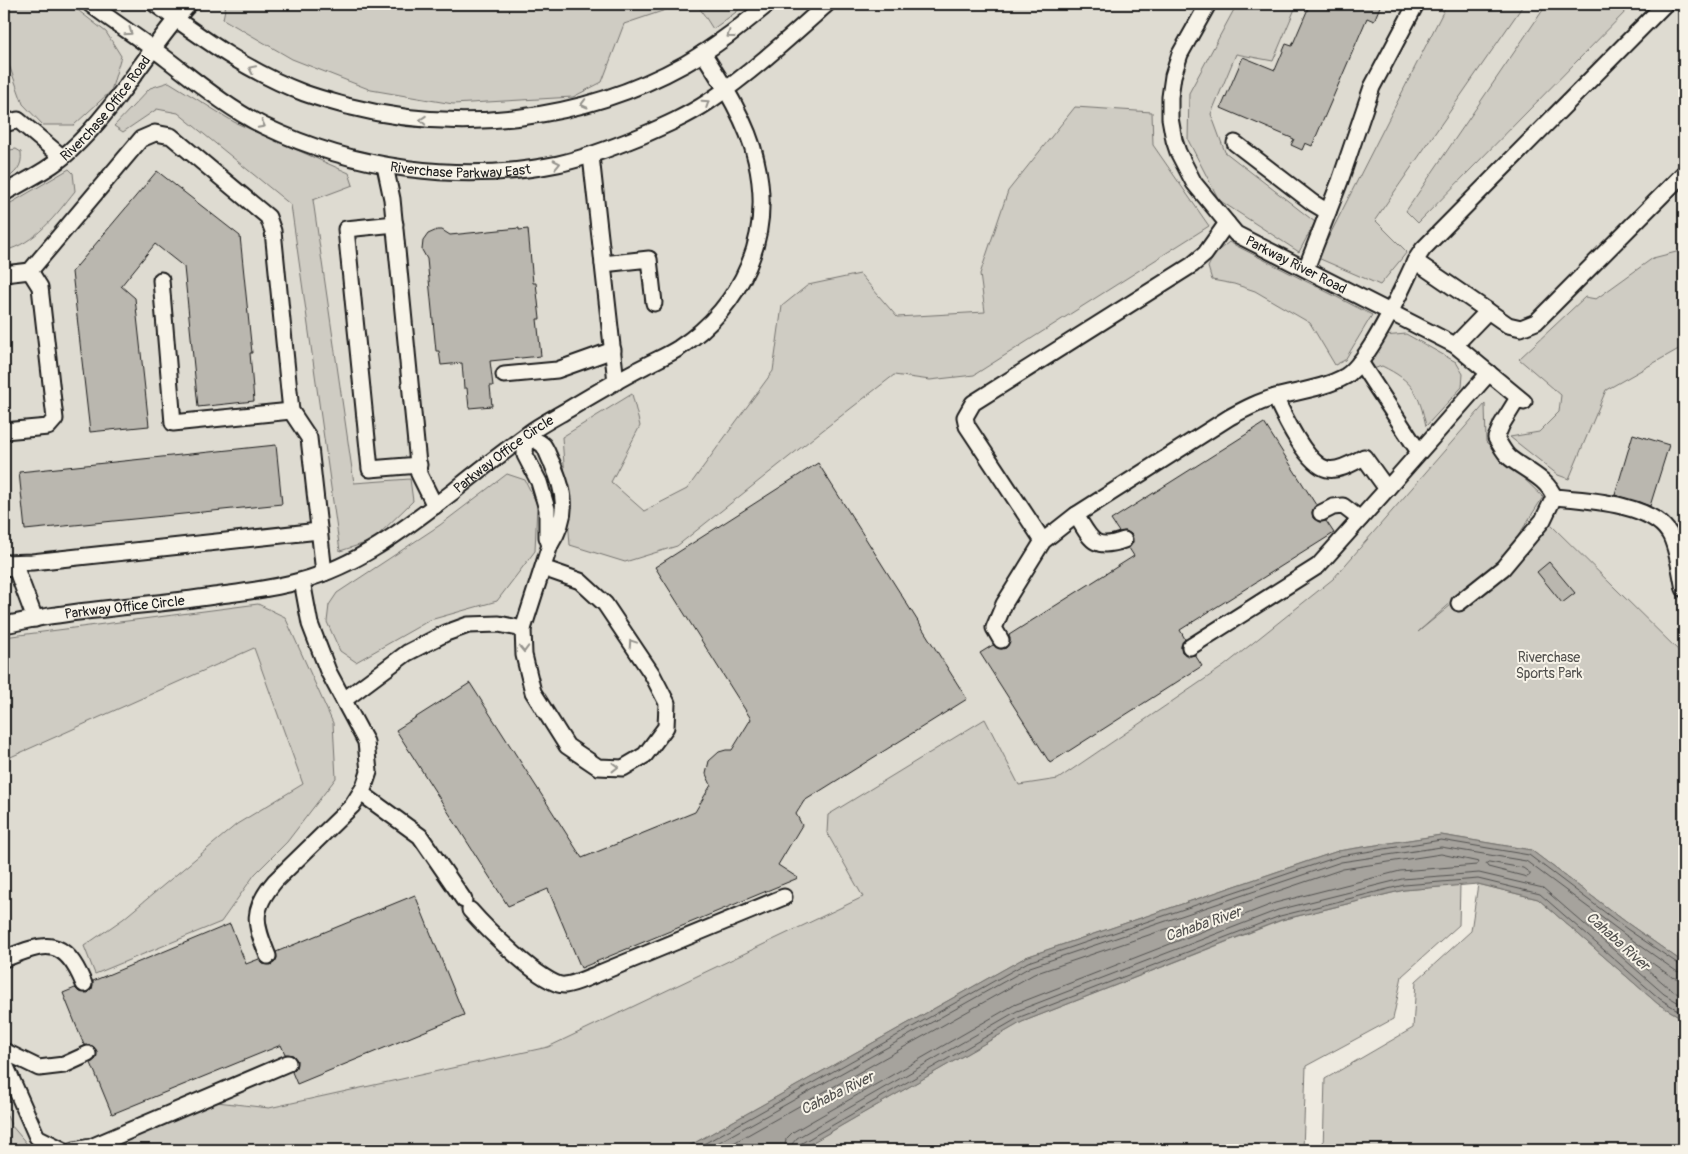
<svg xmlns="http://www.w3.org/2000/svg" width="1688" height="1154" font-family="Pangolin,sans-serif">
  <rect width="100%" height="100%" fill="#eeeae0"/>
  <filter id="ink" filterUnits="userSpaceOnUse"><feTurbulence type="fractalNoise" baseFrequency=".02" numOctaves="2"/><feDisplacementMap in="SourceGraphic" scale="10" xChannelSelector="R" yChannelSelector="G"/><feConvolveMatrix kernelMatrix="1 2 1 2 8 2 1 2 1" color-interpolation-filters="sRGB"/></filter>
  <g filter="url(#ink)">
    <path fill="#dedbd1" d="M 4,4 L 1684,4 L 1684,918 L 1438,781 L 513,1150 L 4,1150 Z"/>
    <path fill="#cfccc3" stroke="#767470" d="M 4,4 L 70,4 L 106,32 L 121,56 L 111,91 L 74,125 L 43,125 L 23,104 L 4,51 Z
      M 226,4 L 683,4 L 624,24 L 602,82 L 573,97 L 453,104 L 371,90 L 292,59 L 223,19 Z
      M 697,4 L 747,4 L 713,29 Z
      M 1237,4 L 1297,4 L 1273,61 L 1236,54 L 1211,114 L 1225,152 L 1315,222 L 1299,252 L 1219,200 L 1188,140 L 1189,93 Z
      M 1447,4 L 1524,4 L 1375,220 L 1407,252 L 1380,285 L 1318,258 Z
      M 1547,4 L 1633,4 L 1418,223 L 1406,211 Z
      M 169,82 L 234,122 L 349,173 L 353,185 L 313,200 L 354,483 L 410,479 L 413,501 L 372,541 L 340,551 L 291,205 L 178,113 L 157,109 L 123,132 L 114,126 L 150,88 Z
      M 1075,107 L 1152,112 L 1153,145 L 1209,226 L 974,375 L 930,380 L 894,375 L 823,430 L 677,546 L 625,562 L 570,545 L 562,437 L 632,394 L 640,426 L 611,482 L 644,511 L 687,489 L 773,371 L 782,306 L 808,285 L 860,274 L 897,317 L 985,312 L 980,274 L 1008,191 Z
      M 16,149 L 21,152 C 23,168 15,172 4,182 L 4,151 Z
      M 69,169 L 73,173 L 75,191 C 55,216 36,243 4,251 L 4,207 Z
      M 1229,242 L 1372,315 L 1345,360 L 1335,365 L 1310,323 L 1255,291 L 1234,284 L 1212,280 L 1208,267 L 1215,253 Z
      M 1684,250 L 1684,346 L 1606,390 L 1569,479 L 1558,475 L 1510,437 L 1539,432 L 1559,412 L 1561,395 L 1519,359 L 1585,297 L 1596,299 L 1653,258 Z
      M 1406,334 L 1456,362 L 1463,374 L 1462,387 L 1426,426 C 1419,393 1413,381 1382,366 L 1373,369 L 1370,364 L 1376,346 L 1384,336 Z
      M 1485,404 L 1486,442 L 1543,497 L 1508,552 L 1418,632 L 1550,524 L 1684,656 L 1684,963 L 1630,925 L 1531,850 L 1441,835 L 1338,851 L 1026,957 L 682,1150 L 103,1150 L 217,1102 L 269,1108 L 548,1047 L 863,897 L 827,833 L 828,815 L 985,719 L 1019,785 L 1058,779 L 1224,666 L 1333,579 Z
      M 507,474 L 525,480 L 537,504 L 535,551 L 497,601 L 430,620 L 356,662 L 340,651 L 327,622 L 329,605 L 337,593 L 440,525 Z
      M 258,604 L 285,617 L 333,723 L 336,778 L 287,842 L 255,874 L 221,922 L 95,974 L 84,946 L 123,919 L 237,824 L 303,784 L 254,648 L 4,760 L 4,637 Z
      M 1478,884 L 1538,899 L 1658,1004 L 1684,1019 L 1684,1150 L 1323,1150 L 1325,1079 L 1413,1028 L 1416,981 L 1471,931 Z
      M 1460,885 L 1459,925 L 1402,976 L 1393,1019 L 1306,1066 L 1303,1150 L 799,1150 L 1022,1022 L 1282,920 L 1404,890 Z
      M 4,1109 L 11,1125 L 32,1150 L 4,1150 Z"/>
    <path fill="#a6a39d" stroke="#6f6d69" d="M 1441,835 L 1531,850 L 1630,925 L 1684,963 L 1684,1019 L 1658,1004 L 1538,899 L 1478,884 L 1404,890 L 1281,920 L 1022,1022 L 799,1150 L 682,1150 L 1026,957 L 1338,851 Z"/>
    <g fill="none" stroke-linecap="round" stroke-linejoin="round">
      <path stroke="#535250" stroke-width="1" d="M 1489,862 L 1523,868 L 1530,873 L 1530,875 L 1527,877 L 1488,867 L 1486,864 Z
        M 1684,980 L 1672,977 L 1629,947 L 1626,948 L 1626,951 L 1669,988 L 1684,998
        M 693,1150 L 1028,962 L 1340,856 L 1441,840 L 1529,855 L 1627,929 L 1680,965 L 1684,966
        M 705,1150 L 1030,967 L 1341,862 L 1441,847 L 1526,861 L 1624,934 L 1676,971 L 1684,973
        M 721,1150 L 1034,974 L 1343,869 L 1441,854 L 1479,862 L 1477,865 L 1400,871 L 1275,903 L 1014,1005 L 793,1132 L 786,1139 L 784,1150
        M 791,1150 L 792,1144 L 797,1138 L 1017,1011 L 1278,910 L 1402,879 L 1479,873 L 1543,888 L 1664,994 L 1684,1006
        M 797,1150 L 800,1144 L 1020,1017 L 1280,916 L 1404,885 L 1478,879 L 1540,894 L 1660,999 L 1684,1014"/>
    </g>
    <path fill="#bab7af" stroke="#1c1c1c" d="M 1310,4 L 1381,4 L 1374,21 L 1367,18 L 1312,146 L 1305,143 L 1302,150 L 1291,145 L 1294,139 L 1221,108 L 1243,57 L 1275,70 L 1286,44 L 1292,46 Z
      M 157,171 L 240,236 L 252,353 L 250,353 L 254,401 L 198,407 L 184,267 L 155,244 L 121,286 L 135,298 L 149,426 L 90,432 L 72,272 Z
      M 519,228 L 519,230 L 528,229 L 533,283 L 536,283 L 540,319 L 537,319 L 541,356 L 490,361 L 493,386 L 490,386 L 492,406 L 469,408 L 467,388 L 464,388 L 462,363 L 441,365 L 439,351 L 436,351 L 427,259 L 422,250 L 423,241 L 428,234 L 437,230 L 442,230 L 450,235 Z
      M 1264,423 L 1316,505 L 1312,512 L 1313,518 L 1320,522 L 1326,521 L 1334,533 L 1180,630 L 1185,639 L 1181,647 L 1182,652 L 1190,656 L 1195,655 L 1202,666 L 1050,763 L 980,653 L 993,645 L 1001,649 L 1006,648 L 1010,640 L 1009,635 L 1134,556 L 1129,548 L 1133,542 L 1131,534 L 1126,531 L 1119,532 L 1111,520 Z
      M 1633,434 L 1669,445 L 1650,506 L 1615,495 Z
      M 276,445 L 282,504 L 25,530 L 19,472 Z
      M 818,463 L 967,699 L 804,801 L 796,814 L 802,825 L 778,865 L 798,878 L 581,968 L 548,889 L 508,906 L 396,730 L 470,683 L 582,858 L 695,812 L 711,785 L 706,774 L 709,761 L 719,752 L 726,750 L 732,750 L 751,719 L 655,567 Z
      M 1549,562 L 1575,593 L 1562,603 L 1537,572 Z
      M 415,895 L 464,1015 L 297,1084 L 292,1072 L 296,1068 L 297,1060 L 293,1055 L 285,1054 L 281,1045 L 112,1114 L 91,1063 L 96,1059 L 97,1051 L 93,1046 L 84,1045 L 63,993 L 75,988 L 79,992 L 88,993 L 92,989 L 93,981 L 230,924 L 246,964 L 259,959 L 263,964 L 271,965 L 275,962 L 277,958 L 276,952 Z"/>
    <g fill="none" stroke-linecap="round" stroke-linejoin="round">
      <g stroke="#1c1c1c" stroke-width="19">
        <g id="minor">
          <path id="s1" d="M 90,4 C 115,23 142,40 168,60 C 198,83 229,109 264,126 C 354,169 460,184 558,164 C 586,158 614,147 641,136 C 664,126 687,116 708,102 C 751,73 789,38 827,4"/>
          <path d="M 155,4 C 202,38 248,72 304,93 C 318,98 333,102 347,106 C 460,135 582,121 685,64 C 715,47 741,26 768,4"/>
          <path id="s2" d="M 1208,4 L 1180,54 L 1173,76 L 1170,97 L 1170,118 L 1174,140 L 1178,152 L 1194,183 L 1236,234 L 1455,345 L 1524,402"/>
          <path d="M 4,124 L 18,120 L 62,157"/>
          <path d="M 1235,143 L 1313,203 L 1328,212"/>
          <path d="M 591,156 L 616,382"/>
          <path d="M 385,166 L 392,199 L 419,474 L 435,506"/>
          <path id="s3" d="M 4,193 C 27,180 52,168 71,150 C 118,107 147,50 189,4"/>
          <path d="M 395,224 L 346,229 L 370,469 L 419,465"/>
          <path d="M 1415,261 L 1423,249 L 1665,4"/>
          <path d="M 603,264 L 649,259 L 654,303"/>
          <path d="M 1306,269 L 1340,181 L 1372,87 L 1416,4"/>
          <path d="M 4,274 L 30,271 L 141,139 L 155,133 L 171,136 L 268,217 L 273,231 L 291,411 L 309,438 L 324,573"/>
          <path d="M 161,280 L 173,423 L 291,411"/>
          <path d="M 1488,311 L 1508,325 L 1521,328 L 1536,322 L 1684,173"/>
          <path d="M 1360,362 L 1419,452"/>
          <path d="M 504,375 L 557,370 L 613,350"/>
          <path d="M 1275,397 C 1284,416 1306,464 1327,469 C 1339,472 1354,462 1364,457 L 1387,489 L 1489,373"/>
          <path d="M 4,431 L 48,427 L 55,419 L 40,287 L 30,271"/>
          <path d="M 526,436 C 531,439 539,441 543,445 C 547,450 549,458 552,463 C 566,494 569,515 550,545 L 547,537 L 547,509 L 539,482 L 525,455 Z"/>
          <path d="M 1554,497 C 1586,500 1651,503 1669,533 C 1677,545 1681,575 1684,589"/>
          <path d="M 1321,513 L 1333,507 L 1343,506 L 1360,519"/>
          <path d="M 1076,515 C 1091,539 1093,551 1124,540"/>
          <path d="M 1043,541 L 967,426 L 965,417 L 973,403 L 1192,265 L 1205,254 L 1227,223"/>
          <path d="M 4,563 L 32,562 L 319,531"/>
          <path d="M 4,565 L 17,571 L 35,619"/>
          <path d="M 543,568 L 580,581 L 605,604 L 652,674 L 667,703 L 666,727 L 645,755 L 623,768 L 598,767 L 567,746 L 533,692 L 524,655 L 523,629 L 550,545"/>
          <path d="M 1459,603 L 1503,568 L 1543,520 L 1554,497 C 1548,479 1525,470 1510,458 C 1504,453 1500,444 1496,438 L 1502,424 L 1518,398"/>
          <path id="s4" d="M 4,625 C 21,622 39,617 57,615 C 109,607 162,604 214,596 C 243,592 272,589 300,581 C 359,565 406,528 454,491 C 479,470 505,451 532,431 C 544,423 557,416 569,409 C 594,394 619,379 645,366 C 656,360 668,355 679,348 C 743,305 774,236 756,160 C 748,123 723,84 703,53"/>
          <path d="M 1001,640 L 994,628 L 1004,604 L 1043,541 L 1076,515 L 1230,417 C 1245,409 1260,401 1276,397 C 1299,391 1325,388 1346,376 C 1370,360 1402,289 1415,261 L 1488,311 L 1455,345"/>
          <path d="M 1190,647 L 1318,566 L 1387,489"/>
          <path d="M 344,700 L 407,653 L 446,633 L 468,625 L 499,624 L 523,629"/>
          <path d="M 361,793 L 420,836 L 464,900"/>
          <path d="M 470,910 C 484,926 545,988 565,985 C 575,984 586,978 595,975 L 784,897"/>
          <path d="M 268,956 C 254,922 251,910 275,881 L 352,806 L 364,787 L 369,772 L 366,742 L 328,671 L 310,624 L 302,581"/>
          <path d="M 4,959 C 46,942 64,936 84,984"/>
          <path d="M 4,1051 L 39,1068 L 64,1065 L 88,1054"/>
          <path d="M 4,1062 L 37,1137 L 63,1150"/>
          <path d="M 74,1150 L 91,1147 L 288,1063"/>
        </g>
      </g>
      <use href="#minor" stroke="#f7f3e8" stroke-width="15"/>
    </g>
    <defs><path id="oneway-chevron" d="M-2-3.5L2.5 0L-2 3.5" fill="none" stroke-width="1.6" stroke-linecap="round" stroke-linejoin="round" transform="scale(1.25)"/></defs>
    <g stroke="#94928c">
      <use href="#oneway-chevron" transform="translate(129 32) rotate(35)"/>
      <use href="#oneway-chevron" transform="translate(730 35) rotate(144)"/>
      <use href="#oneway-chevron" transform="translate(252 69) rotate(-154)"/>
      <use href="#oneway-chevron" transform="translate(706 103) rotate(-33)"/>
      <use href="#oneway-chevron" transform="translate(584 104) rotate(165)"/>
      <use href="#oneway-chevron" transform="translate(423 120) rotate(-176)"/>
      <use href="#oneway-chevron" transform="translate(262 125) rotate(27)"/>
      <use href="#oneway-chevron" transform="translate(557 164) rotate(-12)"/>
      <use href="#oneway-chevron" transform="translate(632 643) rotate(-124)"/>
      <use href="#oneway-chevron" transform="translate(524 649) rotate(88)"/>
      <use href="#oneway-chevron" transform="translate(615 767)"/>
    </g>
  </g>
  <g text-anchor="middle" stroke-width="4" stroke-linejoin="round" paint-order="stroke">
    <g font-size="14" fill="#1c1c1c" stroke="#f7f3e8">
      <text dy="5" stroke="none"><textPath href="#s3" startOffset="134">Riverchase Office Road</textPath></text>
      <text dy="5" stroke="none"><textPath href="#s1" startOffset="416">Riverchase Parkway East</textPath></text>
      <text dy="5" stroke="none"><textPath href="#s2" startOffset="326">Parkway River Road</textPath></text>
      <text dy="5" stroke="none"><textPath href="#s4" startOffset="541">Parkway Office Circle</textPath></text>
      <text dy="5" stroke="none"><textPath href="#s4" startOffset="122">Parkway Office Circle</textPath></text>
    </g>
    <g font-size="14" fill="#52514e" stroke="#f7f3e8">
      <text x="1549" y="662">Riverchase<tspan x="1549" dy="16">Sports Park</tspan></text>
    </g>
    <g font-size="15" font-style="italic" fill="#535250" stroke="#f7f3e8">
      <text transform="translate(1203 924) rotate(-19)" y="5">Cahaba River</text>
      <text transform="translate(1618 941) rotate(42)" y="5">Cahaba River</text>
      <text transform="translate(837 1093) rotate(-26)" y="5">Cahaba River</text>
    </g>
  </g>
  <rect width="1688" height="1154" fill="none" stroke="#f7f3e8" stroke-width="20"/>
  <rect x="10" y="10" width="1668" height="1134" fill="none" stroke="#1c1c1c" stroke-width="2" filter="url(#ink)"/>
</svg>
